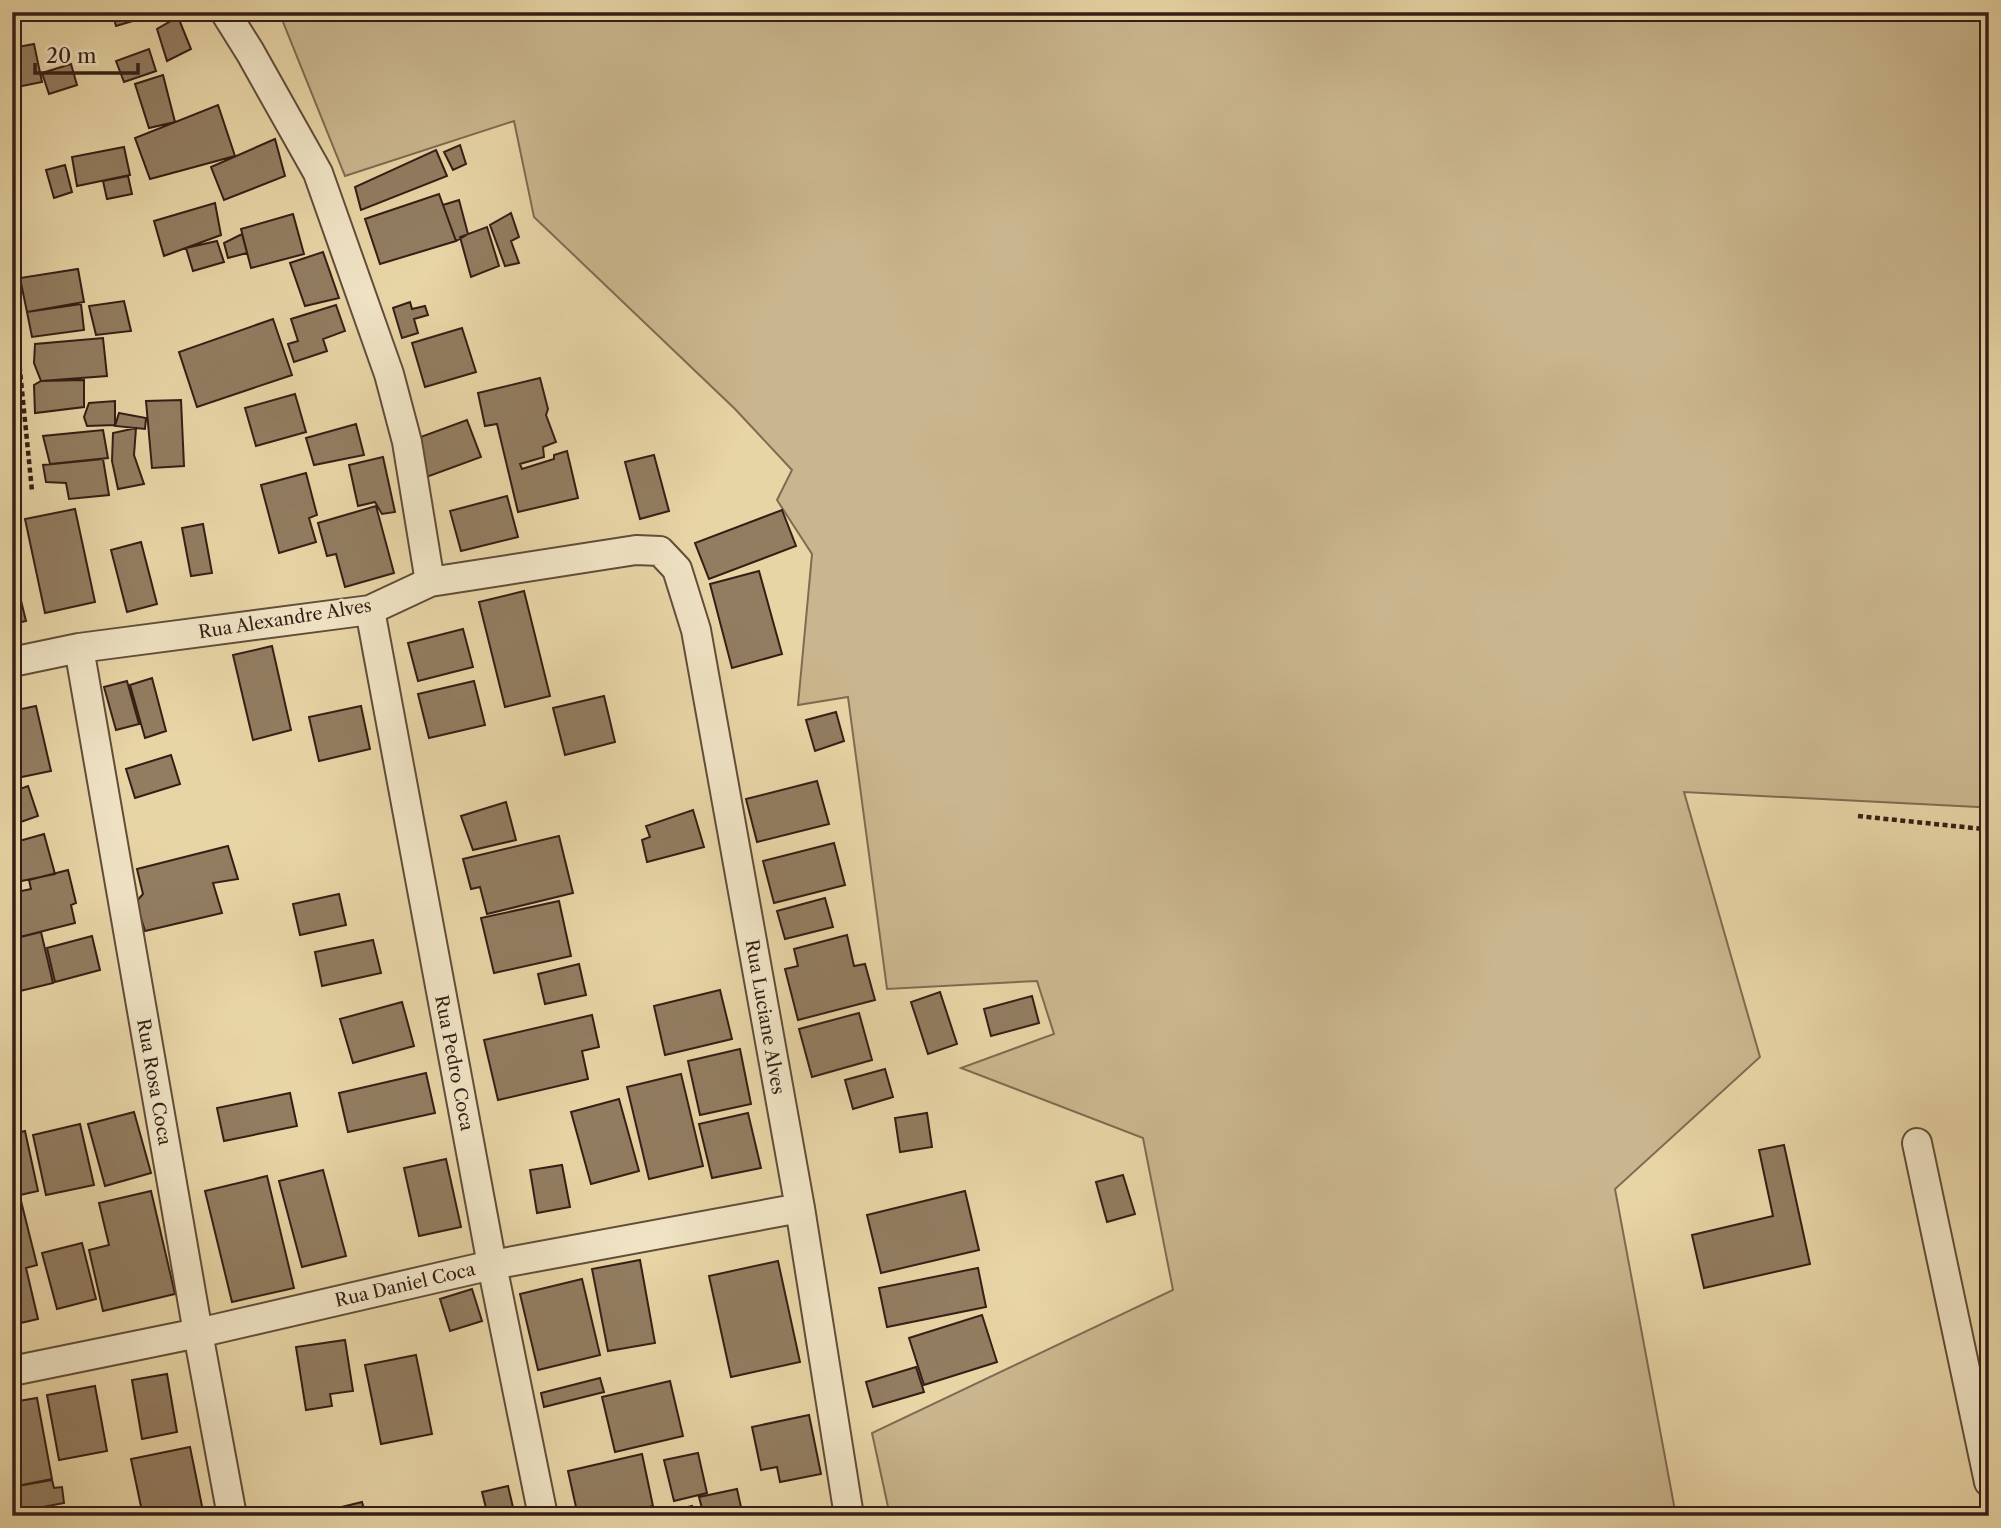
<svg xmlns="http://www.w3.org/2000/svg" width="2001" height="1528" font-family="'Libre Caslon Text',serif">
  <rect width="100%" height="100%" fill="#e8d5a6"/>
  <filter id="stains"><feTurbulence type="fractalNoise" baseFrequency=".00286" numOctaves="4"/><feColorMatrix values="0 0 0 0 .2 0 0 0 0 .09 0 0 0 0 .02 0 0 0 .5 -.17"/></filter>
  <radialGradient id="worn" r=".72"><stop offset=".6" stop-color="#630" stop-opacity="0"/><stop offset="1" stop-color="#630" stop-opacity=".3"/></radialGradient>
  <path fill="#cab68e" stroke="#806a52" stroke-width="2" d="M 279,12 L 1989,12 L 1989,810 L 1978,807 L 1684,792 L 1760,1057 L 1615,1189 L 1676,1516 L 890,1516 L 872,1433 L 1173,1290 L 1143,1138 L 961,1068 L 1054,1034 L 1037,981 L 887,989 L 848,697 L 798,705 L 812,554 L 777,500 L 792,470 L 735,409 L 534,217 L 514,121 L 345,176 Z"/>
  <path fill="#927d61" stroke="#351e16" stroke-width="2" d="M 112,12 L 163,12 L 116,26 Z
    M 178,17 L 191,49 L 167,61 L 157,29 Z
    M 34,44 L 42,82 L 12,88 L 12,48 Z
    M 149,49 L 156,71 L 124,82 L 116,61 Z
    M 71,64 L 77,85 L 49,94 L 42,73 Z
    M 163,75 L 175,122 L 149,128 L 135,84 Z
    M 218,105 L 235,156 L 150,179 L 135,138 Z
    M 275,139 L 285,176 L 224,200 L 211,167 Z
    M 460,145 L 466,164 L 453,170 L 444,152 Z
    M 124,147 L 130,175 L 77,186 L 72,157 Z
    M 436,150 L 447,176 L 361,210 L 355,187 Z
    M 65,165 L 72,192 L 54,198 L 46,170 Z
    M 128,176 L 132,194 L 107,199 L 103,181 Z
    M 439,194 L 456,241 L 380,264 L 365,219 Z
    M 459,200 L 468,234 L 456,241 L 443,205 Z
    M 215,203 L 221,235 L 164,256 L 154,221 Z
    M 511,213 L 519,237 L 511,241 L 519,263 L 505,266 L 490,225 Z
    M 293,214 L 304,254 L 251,268 L 241,229 Z
    M 487,227 L 499,266 L 471,277 L 460,237 Z
    M 242,234 L 247,253 L 228,258 L 224,243 Z
    M 217,241 L 224,262 L 193,271 L 186,248 Z
    M 323,252 L 339,298 L 305,306 L 290,263 Z
    M 78,269 L 84,302 L 27,312 L 20,278 Z
    M 124,301 L 131,331 L 96,335 L 89,306 Z
    M 410,302 L 412,309 L 425,306 L 428,315 L 414,319 L 418,333 L 402,338 L 393,308 Z
    M 81,304 L 84,330 L 32,337 L 27,312 Z
    M 336,305 L 345,331 L 323,339 L 327,351 L 294,362 L 288,344 L 298,341 L 291,319 Z
    M 273,319 L 292,375 L 197,407 L 179,352 Z
    M 462,328 L 476,372 L 425,387 L 412,343 Z
    M 103,338 L 107,376 L 41,381 L 34,363 L 35,344 Z
    M 540,378 L 548,409 L 546,415 L 556,442 L 543,447 L 544,457 L 520,464 L 522,469 L 554,459 L 554,455 L 567,451 L 578,498 L 518,512 L 497,424 L 485,426 L 478,393 Z
    M 84,380 L 84,407 L 35,413 L 34,385 L 41,381 Z
    M 295,394 L 306,432 L 256,446 L 245,408 Z
    M 181,400 L 184,466 L 152,468 L 146,401 Z
    M 115,401 L 115,425 L 87,426 L 84,417 L 89,403 Z
    M 119,413 L 146,418 L 145,429 L 115,426 Z
    M 467,420 L 481,457 L 421,479 L 407,442 Z
    M 356,424 L 364,455 L 314,465 L 306,438 Z
    M 136,428 L 134,455 L 144,484 L 118,489 L 112,461 L 113,433 Z
    M 103,430 L 108,458 L 50,464 L 43,436 Z
    M 654,455 L 669,511 L 640,519 L 625,462 Z
    M 383,457 L 395,512 L 382,514 L 375,502 L 358,506 L 349,465 Z
    M 103,459 L 109,495 L 69,499 L 66,483 L 46,482 L 43,465 Z
    M 306,473 L 317,515 L 309,518 L 316,542 L 279,553 L 261,485 Z
    M 507,496 L 518,537 L 461,551 L 450,511 Z
    M 376,506 L 394,573 L 345,587 L 336,554 L 327,556 L 318,523 Z
    M 75,509 L 95,602 L 45,613 L 25,519 Z
    M 782,510 L 796,546 L 709,579 L 695,543 Z
    M 203,524 L 212,573 L 191,576 L 182,528 Z
    M 141,542 L 157,604 L 127,612 L 111,550 Z
    M 12,564 L 26,621 L 12,624 Z
    M 759,571 L 782,654 L 732,668 L 710,584 Z
    M 524,591 L 550,696 L 505,707 L 479,602 Z
    M 463,629 L 473,667 L 418,681 L 408,643 Z
    M 272,646 L 291,730 L 253,740 L 233,655 Z
    M 152,678 L 166,731 L 145,738 L 130,685 Z
    M 127,681 L 139,724 L 116,730 L 104,687 Z
    M 474,681 L 485,725 L 429,738 L 418,694 Z
    M 604,696 L 615,742 L 565,755 L 553,708 Z
    M 36,706 L 51,771 L 12,779 L 12,711 Z
    M 361,706 L 370,749 L 319,761 L 309,717 Z
    M 836,712 L 844,741 L 815,751 L 806,720 Z
    M 171,755 L 180,784 L 135,798 L 126,769 Z
    M 817,781 L 829,824 L 757,842 L 746,799 Z
    M 28,786 L 38,816 L 12,825 L 12,792 Z
    M 506,802 L 516,840 L 473,850 L 461,816 Z
    M 693,810 L 704,847 L 647,862 L 642,840 L 650,837 L 646,826 Z
    M 44,834 L 55,874 L 12,883 L 12,843 Z
    M 559,836 L 573,893 L 487,914 L 480,887 L 471,889 L 463,859 Z
    M 834,843 L 845,885 L 774,903 L 763,861 Z
    M 228,846 L 238,879 L 213,883 L 222,913 L 145,931 L 136,902 L 143,894 L 137,869 Z
    M 68,870 L 76,903 L 71,905 L 75,923 L 12,939 L 12,893 L 31,889 L 29,880 Z
    M 339,894 L 346,925 L 300,935 L 293,904 Z
    M 825,898 L 833,927 L 785,939 L 777,911 Z
    M 559,901 L 571,956 L 494,973 L 481,918 Z
    M 41,932 L 53,983 L 12,993 L 12,939 Z
    M 847,935 L 854,966 L 865,964 L 875,1000 L 798,1020 L 785,969 L 798,966 L 794,949 Z
    M 92,936 L 100,970 L 55,982 L 47,948 Z
    M 373,940 L 381,973 L 322,986 L 315,952 Z
    M 579,964 L 586,995 L 545,1004 L 538,974 Z
    M 720,990 L 732,1039 L 665,1055 L 654,1006 Z
    M 940,992 L 957,1044 L 928,1054 L 911,1002 Z
    M 1032,996 L 1039,1023 L 991,1036 L 984,1009 Z
    M 402,1002 L 414,1046 L 353,1063 L 340,1019 Z
    M 859,1013 L 872,1060 L 812,1077 L 799,1029 Z
    M 592,1015 L 599,1047 L 582,1051 L 588,1079 L 498,1100 L 484,1040 Z
    M 740,1049 L 751,1104 L 700,1115 L 688,1061 Z
    M 885,1069 L 893,1097 L 853,1109 L 845,1080 Z
    M 426,1073 L 435,1113 L 348,1132 L 339,1093 Z
    M 681,1074 L 703,1166 L 649,1179 L 627,1087 Z
    M 290,1093 L 297,1126 L 224,1141 L 217,1108 Z
    M 619,1099 L 639,1171 L 591,1184 L 571,1112 Z
    M 134,1112 L 151,1173 L 105,1186 L 88,1124 Z
    M 748,1113 L 761,1168 L 712,1178 L 699,1124 Z
    M 927,1113 L 932,1147 L 900,1152 L 895,1118 Z
    M 80,1124 L 94,1185 L 46,1195 L 33,1135 Z
    M 25,1131 L 38,1191 L 20,1195 L 12,1163 L 12,1134 Z
    M 1784,1145 L 1810,1264 L 1704,1288 L 1692,1235 L 1773,1216 L 1759,1150 Z
    M 446,1159 L 461,1227 L 419,1236 L 404,1168 Z
    M 562,1165 L 570,1207 L 537,1213 L 530,1170 Z
    M 323,1170 L 346,1256 L 302,1267 L 279,1181 Z
    M 1123,1175 L 1135,1214 L 1107,1222 L 1096,1182 Z
    M 267,1176 L 294,1288 L 232,1302 L 205,1191 Z
    M 151,1191 L 175,1294 L 103,1311 L 89,1250 L 109,1245 L 99,1203 Z
    M 965,1191 L 979,1250 L 881,1273 L 867,1215 Z
    M 21,1201 L 37,1265 L 26,1268 L 38,1319 L 12,1325 L 12,1247 L 17,1246 L 12,1228 L 12,1202 Z
    M 82,1243 L 96,1299 L 57,1309 L 42,1253 Z
    M 640,1260 L 655,1343 L 608,1351 L 592,1269 Z
    M 778,1261 L 800,1362 L 731,1377 L 709,1276 Z
    M 978,1268 L 986,1307 L 887,1327 L 879,1288 Z
    M 582,1279 L 600,1355 L 538,1370 L 520,1294 Z
    M 472,1289 L 482,1321 L 450,1331 L 440,1299 Z
    M 982,1315 L 997,1362 L 924,1385 L 909,1338 Z
    M 345,1340 L 353,1391 L 330,1394 L 332,1406 L 306,1410 L 296,1347 Z
    M 416,1355 L 432,1434 L 381,1444 L 365,1365 Z
    M 916,1367 L 924,1392 L 873,1407 L 866,1382 Z
    M 167,1374 L 177,1432 L 142,1439 L 132,1380 Z
    M 600,1378 L 604,1392 L 544,1407 L 541,1393 Z
    M 670,1381 L 683,1436 L 615,1452 L 602,1397 Z
    M 95,1386 L 107,1451 L 59,1460 L 47,1395 Z
    M 37,1398 L 52,1479 L 12,1487 L 12,1402 Z
    M 809,1415 L 821,1474 L 780,1482 L 777,1467 L 761,1470 L 752,1427 Z
    M 190,1447 L 204,1516 L 143,1516 L 131,1459 Z
    M 698,1453 L 707,1493 L 674,1501 L 664,1460 Z
    M 642,1454 L 653,1506 L 610,1516 L 578,1516 L 568,1471 Z
    M 52,1480 L 54,1488 L 62,1487 L 64,1503 L 22,1511 L 19,1499 L 12,1500 L 12,1487 Z
    M 508,1486 L 515,1516 L 488,1516 L 482,1492 Z
    M 737,1489 L 743,1516 L 704,1516 L 699,1497 Z
    M 362,1502 L 366,1516 L 305,1516 Z
    M 692,1506 L 694,1516 L 651,1516 Z
    M 65,1508 L 66,1516 L 16,1516 Z"/>
  <g fill="none" stroke-linecap="round" stroke-linejoin="round">
    <g stroke="#624c3a" stroke-width="32">
      <path id="street" d="M 225,12 L 250,52 L 318,173 L 389,374 L 407,442 L 430,582
        M 370,610 L 492,1265 L 543,1516
        M 79,648 L 198,1333 L 232,1516
        M 12,662 L 79,648 L 370,610 L 430,582 L 636,550 L 660,551 L 677,569 L 696,630 L 800,1208 L 849,1516
        M 1917,1143 L 1989,1482
        M 12,1371 L 198,1333 L 492,1265 L 800,1208"/>
    </g>
    <path stroke="#351e16" stroke-width="4.5" stroke-dasharray="5 3.5" stroke-linecap="butt" d="M 12,290 L 32,491
      M 1858,816 L 1983,829 L 1989,826"/>
    <use href="#street" stroke="#f0e4c5" stroke-width="28"/>
  </g>
  <g text-anchor="middle" stroke-width="5" stroke-linejoin="round" paint-order="stroke">
    <g font-size="18" fill="#351e16" stroke="#f0e4c5">
      <text transform="translate(285 619) rotate(-9)" y="6">Rua Alexandre Alves</text>
      <text transform="translate(765 1017) rotate(80)" y="6">Rua Luciane Alves</text>
      <text transform="translate(454 1063) rotate(79)" y="6">Rua Pedro Coca</text>
      <text transform="translate(154 1082) rotate(80)" y="6">Rua Rosa Coca</text>
      <text transform="translate(405 1285) rotate(-13)" y="6">Rua Daniel Coca</text>
    </g>
  </g>
  <rect width="2001" height="1528" fill="none" stroke="#e8d5a6" stroke-width="42"/>
  <rect x="14" y="14" width="1973" height="1500" fill="none" stroke="#351e16" stroke-width="3.5"/>
  <rect x="21" y="21" width="1959" height="1486" fill="none" stroke="#351e16" stroke-width="2"/>
  <path d="M35 63v10h103v-10" fill="none" stroke="#351e16" stroke-width="3.5"/>
  <text x="46" y="63" font-size="21" fill="#351e16" stroke="#f0e4c5" stroke-width="5" paint-order="stroke">20 m</text>
  <rect width="100%" height="100%" filter="url(#stains)"/>
  <rect width="100%" height="100%" fill="url(#worn)"/>
</svg>
